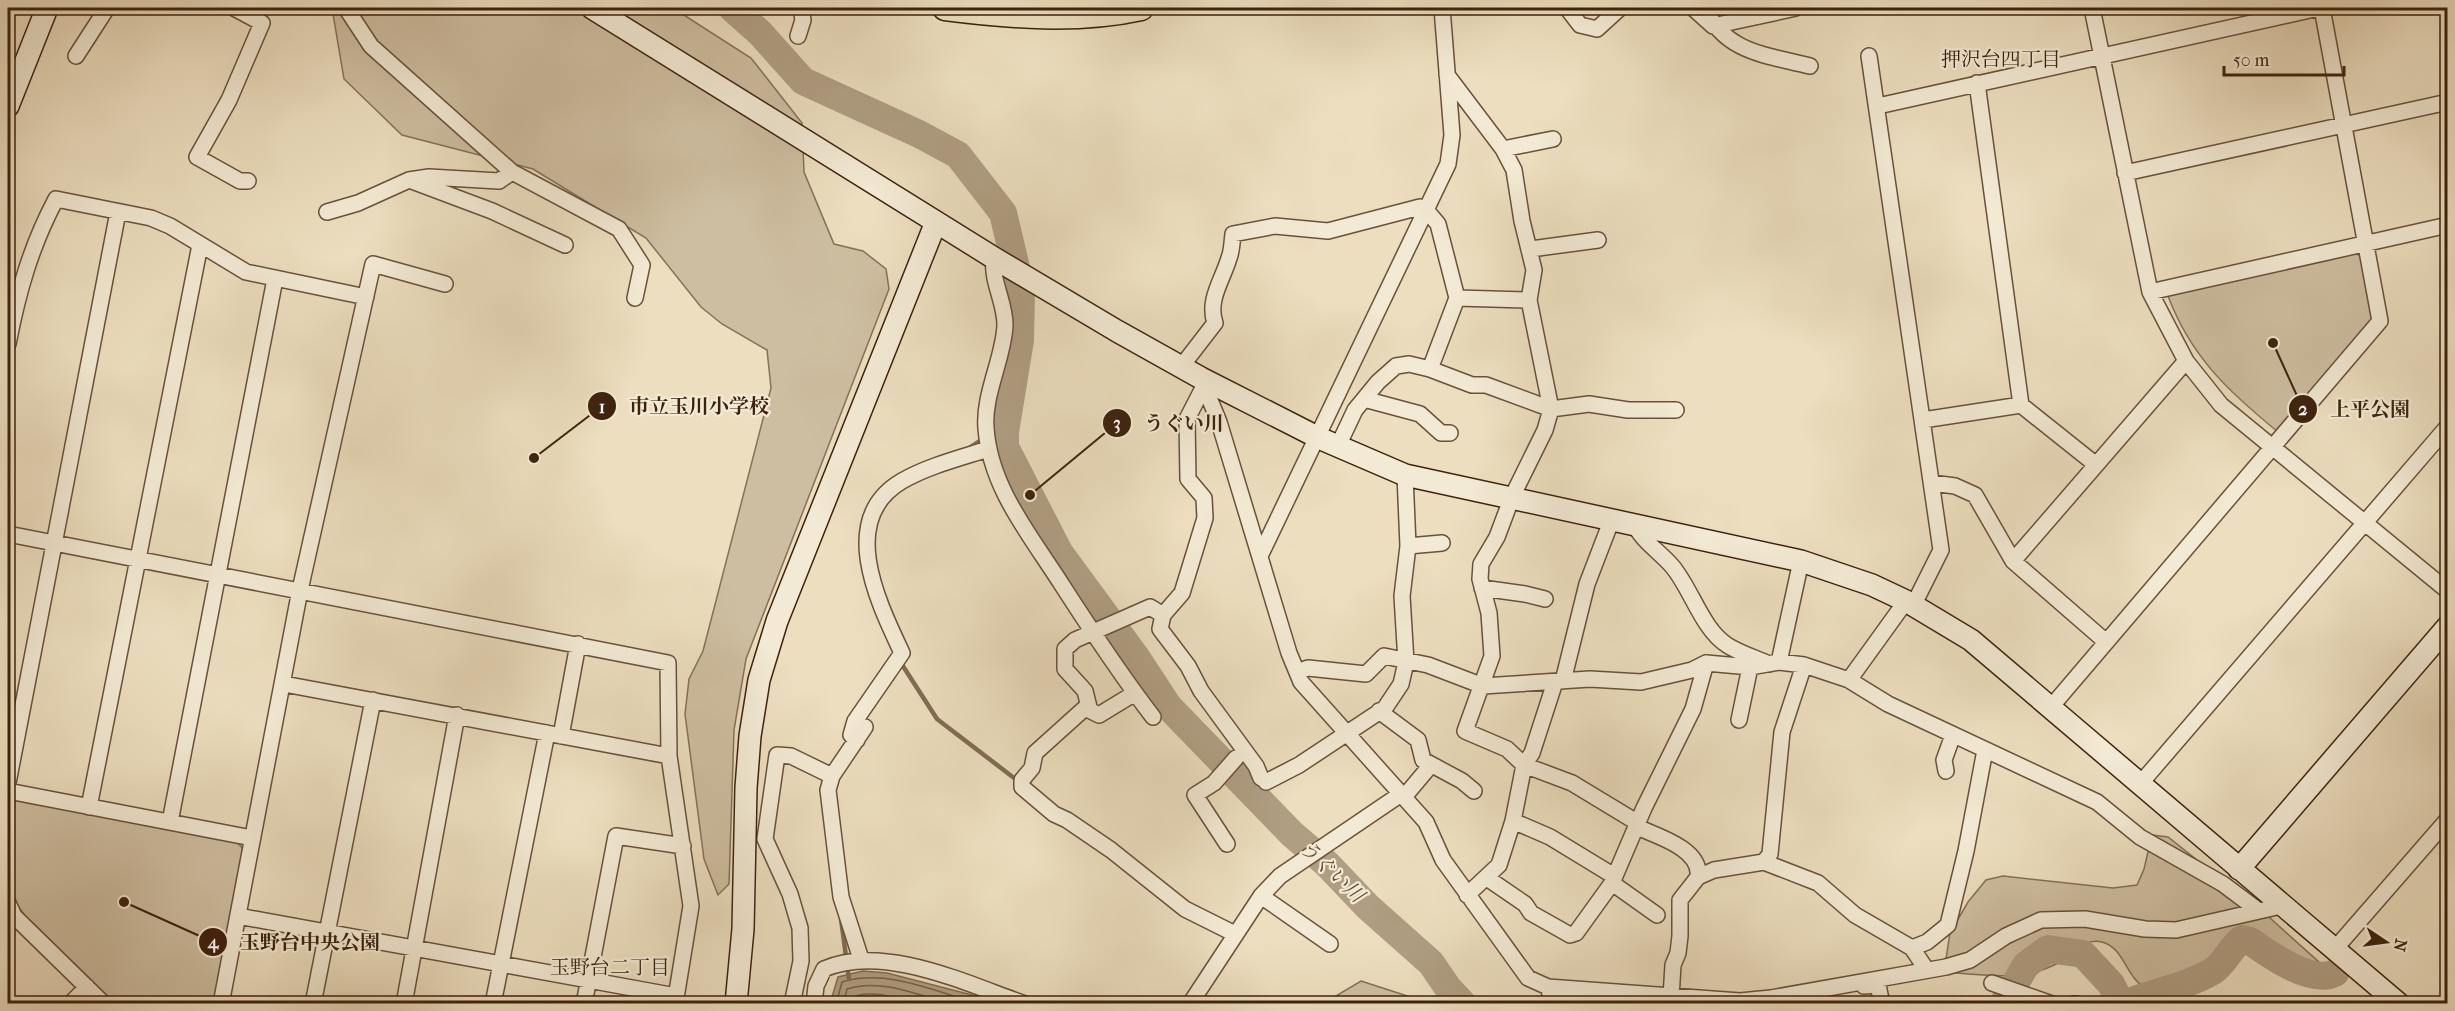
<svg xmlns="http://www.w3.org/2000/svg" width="2455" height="1011" font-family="'IM FELL French Canon','Noto Serif JP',serif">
  <rect width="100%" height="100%" fill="#ecdebf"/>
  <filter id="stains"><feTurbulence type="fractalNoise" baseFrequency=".00333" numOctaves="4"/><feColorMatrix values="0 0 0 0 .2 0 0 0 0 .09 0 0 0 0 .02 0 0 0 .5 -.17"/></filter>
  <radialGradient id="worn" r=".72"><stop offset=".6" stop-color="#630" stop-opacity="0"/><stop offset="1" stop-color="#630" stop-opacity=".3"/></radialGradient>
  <path fill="#cebea1" stroke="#867058" stroke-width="1.5" d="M 332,8 L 673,8 L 751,58 L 802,123 L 804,172 L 834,244 L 863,251 L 886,269 L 889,289 L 746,659 L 734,730 L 729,884 L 718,895 L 704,859 L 685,714 L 689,679 L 703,651 L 771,388 L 767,350 L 722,324 L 701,307 L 646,238 L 533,169 L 402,135 L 344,79 Z
    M 2356,253 L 2361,257 L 2373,320 L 2278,432 C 2229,392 2191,357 2168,296 Z
    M 17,800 L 238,843 L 243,849 L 214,1003 L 111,1003 L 25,916 L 11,896 L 8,887 L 8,824 L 11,804 Z
    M 2152,835 L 2168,837 L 2270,918 L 2320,963 L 2315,971 L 2308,973 L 2265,954 L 2246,950 L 2161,988 L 2147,990 C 2126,977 2125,951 2105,943 C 2086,935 2071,955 2056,964 C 2026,980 1989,976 1956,973 L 1946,959 L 1950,933 L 1968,902 L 1986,880 L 2003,876 L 2113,888 L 2137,885 L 2144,869 Z
    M 1361,981 L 1429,1003 L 1324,1003 Z"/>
  <path fill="#b09e83" stroke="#826c54" stroke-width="1.5" d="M 863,971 L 887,973 L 1003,1003 L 830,1004 L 838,977 Z"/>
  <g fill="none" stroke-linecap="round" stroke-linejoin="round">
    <path stroke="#766048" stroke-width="1.5" d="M 836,1004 L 842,982 C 886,968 937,992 979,1004
      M 843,1004 L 847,989 C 881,978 918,995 950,1004
      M 853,1004 L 855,996 C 875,990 895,998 915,1004"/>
    <path stroke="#826c54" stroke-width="4.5" d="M 991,434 L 1005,432
      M 966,450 L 984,438
      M 899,665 L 901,663 L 937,719 L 1018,781
      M 841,919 L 849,979"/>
    <path stroke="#b09e83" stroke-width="28" d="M 732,8 L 760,33 L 803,81 L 919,134 L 958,155 L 1003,213 L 1021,289 L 1020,340 L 1005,432 L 1005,447 L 1059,552 L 1136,657 L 1168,706 L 1292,834 L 1327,864 L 1368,907 L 1431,963 L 1448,988 L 1463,1004
      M 2003,1004 L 2026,965 L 2048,949 L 2083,954 L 2111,984 L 2121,1004
      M 2124,1004 C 2153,992 2186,987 2213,971 C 2225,963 2230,948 2242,939 L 2250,941 C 2270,955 2311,985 2335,973"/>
    <g stroke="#69513a" stroke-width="18">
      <path id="street" d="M 234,8 L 262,23 L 229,100 L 197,157 L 240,181 L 248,181
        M 346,8 L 371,46 L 512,172 L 619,229 L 642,265 L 635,298
        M 1567,8 L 1580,25 L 1597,29 L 1620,8
        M 1693,8 L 1713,26 L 1796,8
        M 1705,8 C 1725,53 1767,55 1810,66
        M 2092,8 L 2150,292 L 2186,361 L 2221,405 L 2448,591
        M 798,36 L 803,20 L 801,8
        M 76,56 L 107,8
        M 1869,56 L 1941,550 L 1914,604
        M 1447,75 L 1503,149 L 1514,170 L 1522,221 L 1534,270 L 1529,300 L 1551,409 L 1545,430 L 1512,497 L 1497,537 L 1481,564 L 1480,579 L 1489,613 L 1492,656 L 1465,731 L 1507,749 L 1524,765 L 1513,821 L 1499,865 L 1467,895
        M 1977,83 L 2021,405 L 2095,464
        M 1878,106 L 2319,8
        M 1503,149 L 1553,139
        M 2125,173 L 2448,102
        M 412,181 L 492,211 L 565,245
        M 327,212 L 358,203 L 409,180 L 429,177 L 499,181 L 512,172
        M 1531,249 L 1598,240
        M 994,258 C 991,282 1005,301 1005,325 C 1004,357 983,395 986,428 C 990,488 1031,536 1062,585 C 1091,630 1120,674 1153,717
        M 2150,292 L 2448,225
        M 1457,298 L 1529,300
        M 8,344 C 18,292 31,246 56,199 L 151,218 L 170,226 L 246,272 L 366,297
        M 1181,367 L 1215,323 C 1207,300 1223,279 1229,258 C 1232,251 1232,241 1233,234 L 1275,226 L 1328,231 L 1420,207 L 1427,211 L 1438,224 L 1457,298 L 1430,369
        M 1201,378 L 1219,422 L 1289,653 L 1301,682 L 1426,822 L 1443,860 L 1528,978 L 1548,987 L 1740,1001 L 1771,998 L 1946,967 L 1970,960 L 2006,936 L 2041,920 L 2085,919 L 2145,929 L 2176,930 L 2281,906
        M 1204,386 L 1187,419 L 1188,479 L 1204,498 L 1205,518 L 1182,593 L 1163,615 L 1160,629 L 1188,666 L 1201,691 L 1256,766 L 1261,778
        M 1364,399 L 1420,414 L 1441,433 L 1450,433
        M 1923,420 L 2021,405
        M 1338,446 L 1355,410 L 1378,382 L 1396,366 L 1409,364 L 1430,369 L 1472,385 L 1486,385 L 1551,409 L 1589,404 L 1628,410 L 1676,410
        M 1932,483 L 1955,486 L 1975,495 L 2013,561 L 2105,641
        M 1635,525 C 1642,541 1660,552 1672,566 C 1691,588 1702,629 1727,645 C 1739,653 1756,658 1769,664
        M 8,534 L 668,663 L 669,756 L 691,906 L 675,1004
        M 1408,546 L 1442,543
        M 1260,556 L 1448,164 L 1452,135 L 1442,8
        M 2013,561 L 2186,361
        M 1482,588 L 1525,594 L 1545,599
        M 1779,662 L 1801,561
        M 1297,672 L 1308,668 L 1366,674 L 1384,656 L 1428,665 L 1483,686 L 1590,679 L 1641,682 L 1692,670 L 1706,663 L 1750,667 L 1779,662 L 1804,665 L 1849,680 L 1888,704 L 2097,802 L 2140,837 L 2223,884 L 2259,911
        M 1849,680 L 1906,601
        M 1563,681 L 1587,584 L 1612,519
        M 1555,682 L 1532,753 L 1524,765 L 1572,783 L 1638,823
        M 284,684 L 669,756
        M 1135,693 L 1099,715 L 1085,708 L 1035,753 L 1032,768 L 1022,780 L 1022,787 L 1054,814 L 1067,820 L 1111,850 L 1185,909 L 1235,934
        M 2051,707 L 2380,321 L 2322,8
        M 1085,708 L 1089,707 L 1085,691 L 1065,669 L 1065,649 L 1075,640 L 1150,607 L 1163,615
        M 1379,711 L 1418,740 L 1423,760 L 1462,781 L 1474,791
        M 1739,720 L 1750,667
        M 561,736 L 578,644
        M 857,740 L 851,735 L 855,721 L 902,653 C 878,602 837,519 902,481 C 928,466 960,458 988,449
        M 1946,771 L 1944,760 L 1953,735
        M 1266,782 L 1299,765 L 1385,708 L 1401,684 L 1406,662 L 1402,596 L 1408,546 L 1405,475
        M 8,783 L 118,212
        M 2140,784 L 2448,426
        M 8,791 L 252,838
        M 1404,797 L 1431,765
        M 89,807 L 200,245
        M 1513,821 L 1550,837 L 1614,876
        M 170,822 L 275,279
        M 1637,827 C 1657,836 1702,849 1698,877
        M 1227,844 L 1195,795 L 1214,783 L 1236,758
        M 1764,862 L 1818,883 L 1855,915 L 1912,948 L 1926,969
        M 1487,878 L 1525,904 L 1531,913 L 1570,935 L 1576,933 L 1612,883 L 1644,808 L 1693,709 L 1706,663
        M 1612,883 L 1657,915
        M 1261,896 L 1330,944
        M 8,903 L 14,916 L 104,1004
        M 238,916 L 676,996
        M 1912,948 L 1927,942 L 1948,925 L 1966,851 L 1985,750
        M 2334,950 L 2448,819
        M 861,959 L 841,897 L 828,790 L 832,776 L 865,727
        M 1862,983 L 1864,986 L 1878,985 L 1882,1004
        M 1992,983 L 2052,1004
        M 1548,987 L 1550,994 L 1565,1004
        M 1671,997 L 1673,965 L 1678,953 L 1680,936 L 1680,900 L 1698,877 L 1714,870 L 1764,862 L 1770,854 L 1782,732 L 1804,665
        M 70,1004 L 87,987
        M 221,1004 L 300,590 L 373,264 L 445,284
        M 313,1004 L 373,700
        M 404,1004 L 457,715
        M 493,1004 L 547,733
        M 584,1004 L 616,836 L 683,846
        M 792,1004 L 801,961 L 800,928 L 790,894 L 765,839 L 777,755 L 791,756 L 832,776
        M 814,1004 L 816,986 L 824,969 C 883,943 967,984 1025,1004
        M 1190,1004 L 1261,896 L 1280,876 L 1401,794
        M 2073,1004 L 2077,1004"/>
    </g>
    <g stroke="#3d220e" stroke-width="24">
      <path id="secondary" d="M 592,8 L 994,258 L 1117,331 L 1201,378 L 1319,438 L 1405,475 L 1801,561 L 1872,585 L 1906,601 L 1971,640 L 2399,1004
        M 8,106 L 47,8
        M 2239,869 L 2448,626
        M 736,1004 L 743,929 L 746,788 L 750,736 L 759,680 L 777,621 L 936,222"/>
    </g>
    <g stroke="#3d220e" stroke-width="27">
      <path id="primary" d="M 945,8 C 1008,16 1078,22 1141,8"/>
    </g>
    <use href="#street" stroke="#f3ead5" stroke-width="15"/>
    <use href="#secondary" stroke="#f3ead5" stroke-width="21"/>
    <use href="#primary" stroke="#ecdebf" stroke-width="24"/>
  </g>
  <g text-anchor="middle" stroke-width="4.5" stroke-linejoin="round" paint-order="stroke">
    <g font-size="20" fill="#3d220e" stroke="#f3ead5">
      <text x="2001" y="66">押沢台四丁目</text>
      <text x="610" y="974">玉野台二丁目</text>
    </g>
    <g font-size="20" font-style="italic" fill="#654d37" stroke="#f3ead5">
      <text transform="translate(1332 871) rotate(43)" y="7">うぐい川</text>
    </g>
  </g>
  <path fill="none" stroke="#3d220e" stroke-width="2" d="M534 458L602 406M2273 343L2303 409M1030 495L1117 423M124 902L213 942"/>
  <g fill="#3d220e" stroke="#f3ead5" stroke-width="2">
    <circle cx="534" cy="458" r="6"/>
    <circle cx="2273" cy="343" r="6"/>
    <circle cx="1030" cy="495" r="6"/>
    <circle cx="124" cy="902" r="6"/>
    <circle cx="602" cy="406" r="15"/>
    <circle cx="2303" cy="409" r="15"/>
    <circle cx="1117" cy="423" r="15"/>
    <circle cx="213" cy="942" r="15"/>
  </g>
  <g font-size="18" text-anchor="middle" font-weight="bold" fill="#fff">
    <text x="602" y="413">1</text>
    <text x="2303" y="415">2</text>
    <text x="1117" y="429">3</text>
    <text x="213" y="948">4</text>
  </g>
  <g font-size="20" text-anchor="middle" font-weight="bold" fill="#3d220e" stroke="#f3ead5" stroke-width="4.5" stroke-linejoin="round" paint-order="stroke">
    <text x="699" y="413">市立玉川小学校</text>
    <text x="2370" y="416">上平公園</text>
    <text x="1184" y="430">うぐい川</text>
    <text x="310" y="949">玉野台中央公園</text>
  </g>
  <rect width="2455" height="1011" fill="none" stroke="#ecdebf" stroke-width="30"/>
  <rect x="9" y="9" width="2437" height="993" fill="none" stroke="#3d220e" stroke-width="3"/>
  <rect x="15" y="15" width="2425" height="981" fill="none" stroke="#3d220e" stroke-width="1.5"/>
  <g transform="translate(2386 942) rotate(103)" stroke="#f3ead5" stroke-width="4.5" paint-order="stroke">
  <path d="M0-4.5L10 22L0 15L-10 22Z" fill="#3d220e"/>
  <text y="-9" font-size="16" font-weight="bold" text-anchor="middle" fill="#3d220e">N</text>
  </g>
  <path d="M2224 66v9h120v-9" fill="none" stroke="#3d220e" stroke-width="3"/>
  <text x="2233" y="66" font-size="18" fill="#3d220e" stroke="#f3ead5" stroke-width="4.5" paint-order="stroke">50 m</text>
  <rect width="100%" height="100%" filter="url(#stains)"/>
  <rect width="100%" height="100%" fill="url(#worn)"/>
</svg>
